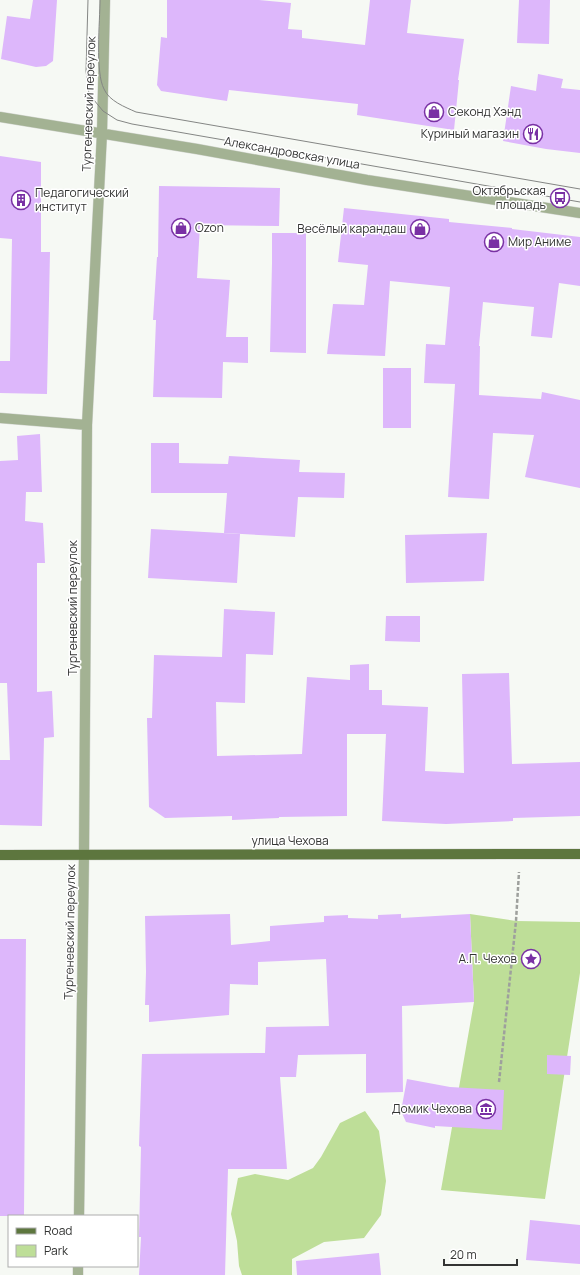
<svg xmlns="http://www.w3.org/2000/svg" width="580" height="1275" font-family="Manrope,sans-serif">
  <rect width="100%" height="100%" fill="#f6f9f4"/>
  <path fill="#bede98" d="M 470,914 L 516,921 L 580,922 L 580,973 L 545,1199 L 441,1190 L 474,1002 Z
    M 365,1111 L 379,1131 L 386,1181 L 381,1215 L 364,1238 L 324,1242 L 292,1259 L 292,1275 L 242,1275 L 239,1266 L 237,1241 L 231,1214 L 238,1178 L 255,1174 L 288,1180 L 313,1168 L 321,1157 L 340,1123 Z"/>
  <path fill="#ddb7fb" d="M 33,0 L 57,0 L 53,61 L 46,66 L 36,67 L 1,59 L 7,16 L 30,19 Z
    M 167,0 L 259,0 L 291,3 L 288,29 L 302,30 L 302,38 L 365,45 L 370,0 L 411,0 L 407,33 L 464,39 L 458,80 L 459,80 L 454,130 L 357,115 L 358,104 L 229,90 L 227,101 L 161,91 L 157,85 L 161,37 L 167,38 Z
    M 519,0 L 550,0 L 549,44 L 517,43 Z
    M 538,74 L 563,79 L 561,88 L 580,90 L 580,153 L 546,149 L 503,141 L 511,86 L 536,91 Z
    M 0,156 L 41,162 L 41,252 L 50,252 L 47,394 L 0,393 L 0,361 L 10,361 L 12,239 L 0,238 Z
    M 159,186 L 280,188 L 279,226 L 200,225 L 197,278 L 230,280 L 226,337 L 248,337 L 248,363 L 223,362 L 222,398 L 153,397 L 156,320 L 153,320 L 157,257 L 158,257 Z
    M 344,208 L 449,219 L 449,222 L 512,228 L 512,229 L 580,237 L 580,286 L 559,283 L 552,338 L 531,336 L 534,307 L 483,302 L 479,346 L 480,346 L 479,395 L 541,399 L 542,392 L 580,400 L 580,488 L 525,477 L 534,435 L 493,433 L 489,499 L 448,497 L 455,384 L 424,383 L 426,344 L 445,345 L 450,287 L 390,281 L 385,356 L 327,354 L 333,304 L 364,305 L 368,265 L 338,262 Z
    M 272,233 L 306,233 L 306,353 L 270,352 L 272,263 Z
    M 383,368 L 411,368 L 411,428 L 383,428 Z
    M 40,434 L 42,492 L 26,492 L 25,521 L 43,523 L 45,563 L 37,563 L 37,692 L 52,691 L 54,737 L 44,738 L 42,826 L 0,825 L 0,760 L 10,760 L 7,683 L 0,683 L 0,461 L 18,460 L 17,436 Z
    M 151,443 L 179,443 L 179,463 L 228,464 L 229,456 L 300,460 L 299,472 L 345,473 L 344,498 L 298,497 L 295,537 L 224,533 L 227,493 L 151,493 Z
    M 151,529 L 240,534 L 237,583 L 148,578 Z
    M 487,533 L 484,581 L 406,583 L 405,535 Z
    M 224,609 L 275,612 L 273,655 L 246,654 L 245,703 L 216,702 L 217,756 L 302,754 L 307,677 L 350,680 L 350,665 L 369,664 L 369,690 L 382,690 L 382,705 L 428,707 L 425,771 L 464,773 L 462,674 L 509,673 L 512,764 L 580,762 L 580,816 L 513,818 L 513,821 L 446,824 L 382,821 L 386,734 L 347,734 L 347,816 L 279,817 L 279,818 L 232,820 L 232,816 L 165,818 L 149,807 L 147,718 L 152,718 L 154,655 L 222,657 Z
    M 386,616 L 420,616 L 420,642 L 385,641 Z
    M 230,914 L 231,945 L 270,941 L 270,926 L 324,922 L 324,916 L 348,915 L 348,918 L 378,919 L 378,915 L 401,914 L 401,918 L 470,914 L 474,1002 L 402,1006 L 403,1092 L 366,1093 L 366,1054 L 298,1055 L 296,1077 L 280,1077 L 287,1169 L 228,1169 L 225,1275 L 139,1275 L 141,1237 L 139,1237 L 141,1147 L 139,1146 L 142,1054 L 265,1053 L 266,1027 L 329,1026 L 326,959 L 258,962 L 258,985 L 230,984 L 229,1015 L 149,1022 L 149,1005 L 145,1005 L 146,972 L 145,916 Z
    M 0,939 L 26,939 L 24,1216 L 0,1216 Z
    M 547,1055 L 571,1056 L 570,1075 L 547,1074 Z
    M 407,1079 L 450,1087 L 504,1090 L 502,1130 L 435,1126 L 435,1128 L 406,1122 L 401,1111 Z
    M 530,1220 L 580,1225 L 580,1264 L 526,1260 Z
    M 379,1253 L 381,1275 L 297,1275 L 296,1261 Z"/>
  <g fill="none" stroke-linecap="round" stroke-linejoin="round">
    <g stroke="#d3d6d1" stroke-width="11">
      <path id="minor" d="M 0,117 L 197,149 L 367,180 L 580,213
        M 0,418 L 87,425
        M 79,1216 L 84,854 L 87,425 L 102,133 L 105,0
        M 78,1275 L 78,1266"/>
    </g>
    <g stroke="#d3d6d1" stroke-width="11">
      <path id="major" d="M 0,855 L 580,854"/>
    </g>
    <path stroke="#9ea09d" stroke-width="2.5" stroke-dasharray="4 2" stroke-linecap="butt" d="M 499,1082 L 516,921 L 519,872"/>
    <use href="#minor" stroke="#a3b293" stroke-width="10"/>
    <use href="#major" stroke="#5d763e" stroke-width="10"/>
    <path stroke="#848684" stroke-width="1" d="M 88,0 L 86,71 L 89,94 L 103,111 L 117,120 L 132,124 L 580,202
      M 100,0 C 100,21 95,72 104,89 C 109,101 125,107 136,112 L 580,189"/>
  </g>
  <defs>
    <g id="shop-ring" transform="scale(1)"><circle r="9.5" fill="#fff" stroke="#7931a4" stroke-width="1.5"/><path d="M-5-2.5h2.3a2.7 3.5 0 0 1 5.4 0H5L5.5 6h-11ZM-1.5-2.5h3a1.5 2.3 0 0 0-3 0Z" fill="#7931a4"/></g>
    <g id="restaurant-ring" transform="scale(1)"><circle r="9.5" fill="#fff" stroke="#7931a4" stroke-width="1.5"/><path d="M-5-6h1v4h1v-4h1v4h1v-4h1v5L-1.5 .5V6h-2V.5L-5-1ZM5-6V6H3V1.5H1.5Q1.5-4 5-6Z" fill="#7931a4"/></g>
    <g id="bus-ring" transform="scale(1)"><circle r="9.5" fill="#fff" stroke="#7931a4" stroke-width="1.5"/><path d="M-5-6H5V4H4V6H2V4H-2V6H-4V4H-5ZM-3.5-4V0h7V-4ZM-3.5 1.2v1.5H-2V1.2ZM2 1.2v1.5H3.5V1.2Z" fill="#7931a4"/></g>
    <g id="building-ring" transform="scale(1)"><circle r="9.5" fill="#fff" stroke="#7931a4" stroke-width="1.5"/><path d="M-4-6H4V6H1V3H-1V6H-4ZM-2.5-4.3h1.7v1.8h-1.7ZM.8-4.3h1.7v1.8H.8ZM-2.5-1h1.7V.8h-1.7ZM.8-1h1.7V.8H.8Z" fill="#7931a4"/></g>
    <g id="sight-ring" transform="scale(1)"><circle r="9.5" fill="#fff" stroke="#7931a4" stroke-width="1.5"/><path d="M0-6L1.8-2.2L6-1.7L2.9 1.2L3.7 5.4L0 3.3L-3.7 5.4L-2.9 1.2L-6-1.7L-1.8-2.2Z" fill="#7931a4"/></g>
    <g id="museum-ring" transform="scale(1)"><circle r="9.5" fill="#fff" stroke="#7931a4" stroke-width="1.5"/><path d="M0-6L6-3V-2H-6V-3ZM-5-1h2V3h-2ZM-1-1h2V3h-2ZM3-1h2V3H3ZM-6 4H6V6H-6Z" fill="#7931a4"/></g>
  </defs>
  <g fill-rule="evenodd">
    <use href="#shop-ring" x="434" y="112"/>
    <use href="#restaurant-ring" x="533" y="134"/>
    <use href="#bus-ring" x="560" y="198"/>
    <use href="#building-ring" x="21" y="200"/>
    <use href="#shop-ring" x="181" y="228"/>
    <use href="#shop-ring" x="420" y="229"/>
    <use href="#shop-ring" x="494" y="242"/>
    <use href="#sight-ring" x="531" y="959"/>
    <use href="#museum-ring" x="486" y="1109"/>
  </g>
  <g text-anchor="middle" stroke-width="3" stroke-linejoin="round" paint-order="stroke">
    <g font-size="12" fill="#333433" stroke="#fff">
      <text transform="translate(89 104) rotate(-88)" y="4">Тургеневский переулок</text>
      <text transform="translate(292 153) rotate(10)" y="4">Александровская улица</text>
      <text transform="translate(73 608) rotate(-90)" y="4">Тургеневский переулок</text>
      <text x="290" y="845">улица Чехова</text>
      <text transform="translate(70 932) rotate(-89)" y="4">Тургеневский переулок</text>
    </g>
    <g font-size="12" fill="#333433" stroke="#fff" text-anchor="end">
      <text x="448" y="116" text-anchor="start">Секонд Хэнд</text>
      <text x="519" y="138">Куриный магазин</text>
      <text x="546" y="195">Октябрьская<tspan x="546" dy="14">площадь</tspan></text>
      <text x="35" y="197" text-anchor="start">Педагогический<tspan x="35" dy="14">институт</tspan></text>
      <text x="195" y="232" text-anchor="start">Ozon</text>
      <text x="406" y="233">Весёлый карандаш</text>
      <text x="508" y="246" text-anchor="start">Мир Аниме</text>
      <text x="517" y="963">А.П. Чехов</text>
      <text x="472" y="1113">Домик Чехова</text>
    </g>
  </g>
  <rect x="8" y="1215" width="130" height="52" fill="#ffffff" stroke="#adaead"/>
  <rect x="16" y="1228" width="20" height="6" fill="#5d763e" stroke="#adaead"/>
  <text x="44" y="1235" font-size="12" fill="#333433">Road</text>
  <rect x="16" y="1245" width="20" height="12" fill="#bede98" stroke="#adaead"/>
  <text x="44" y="1255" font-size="12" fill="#333433">Park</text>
  <path d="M444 1259v6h73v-6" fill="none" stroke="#333433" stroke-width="2"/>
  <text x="450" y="1259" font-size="12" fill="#333433" stroke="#ffffff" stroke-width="3" paint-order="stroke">20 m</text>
</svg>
